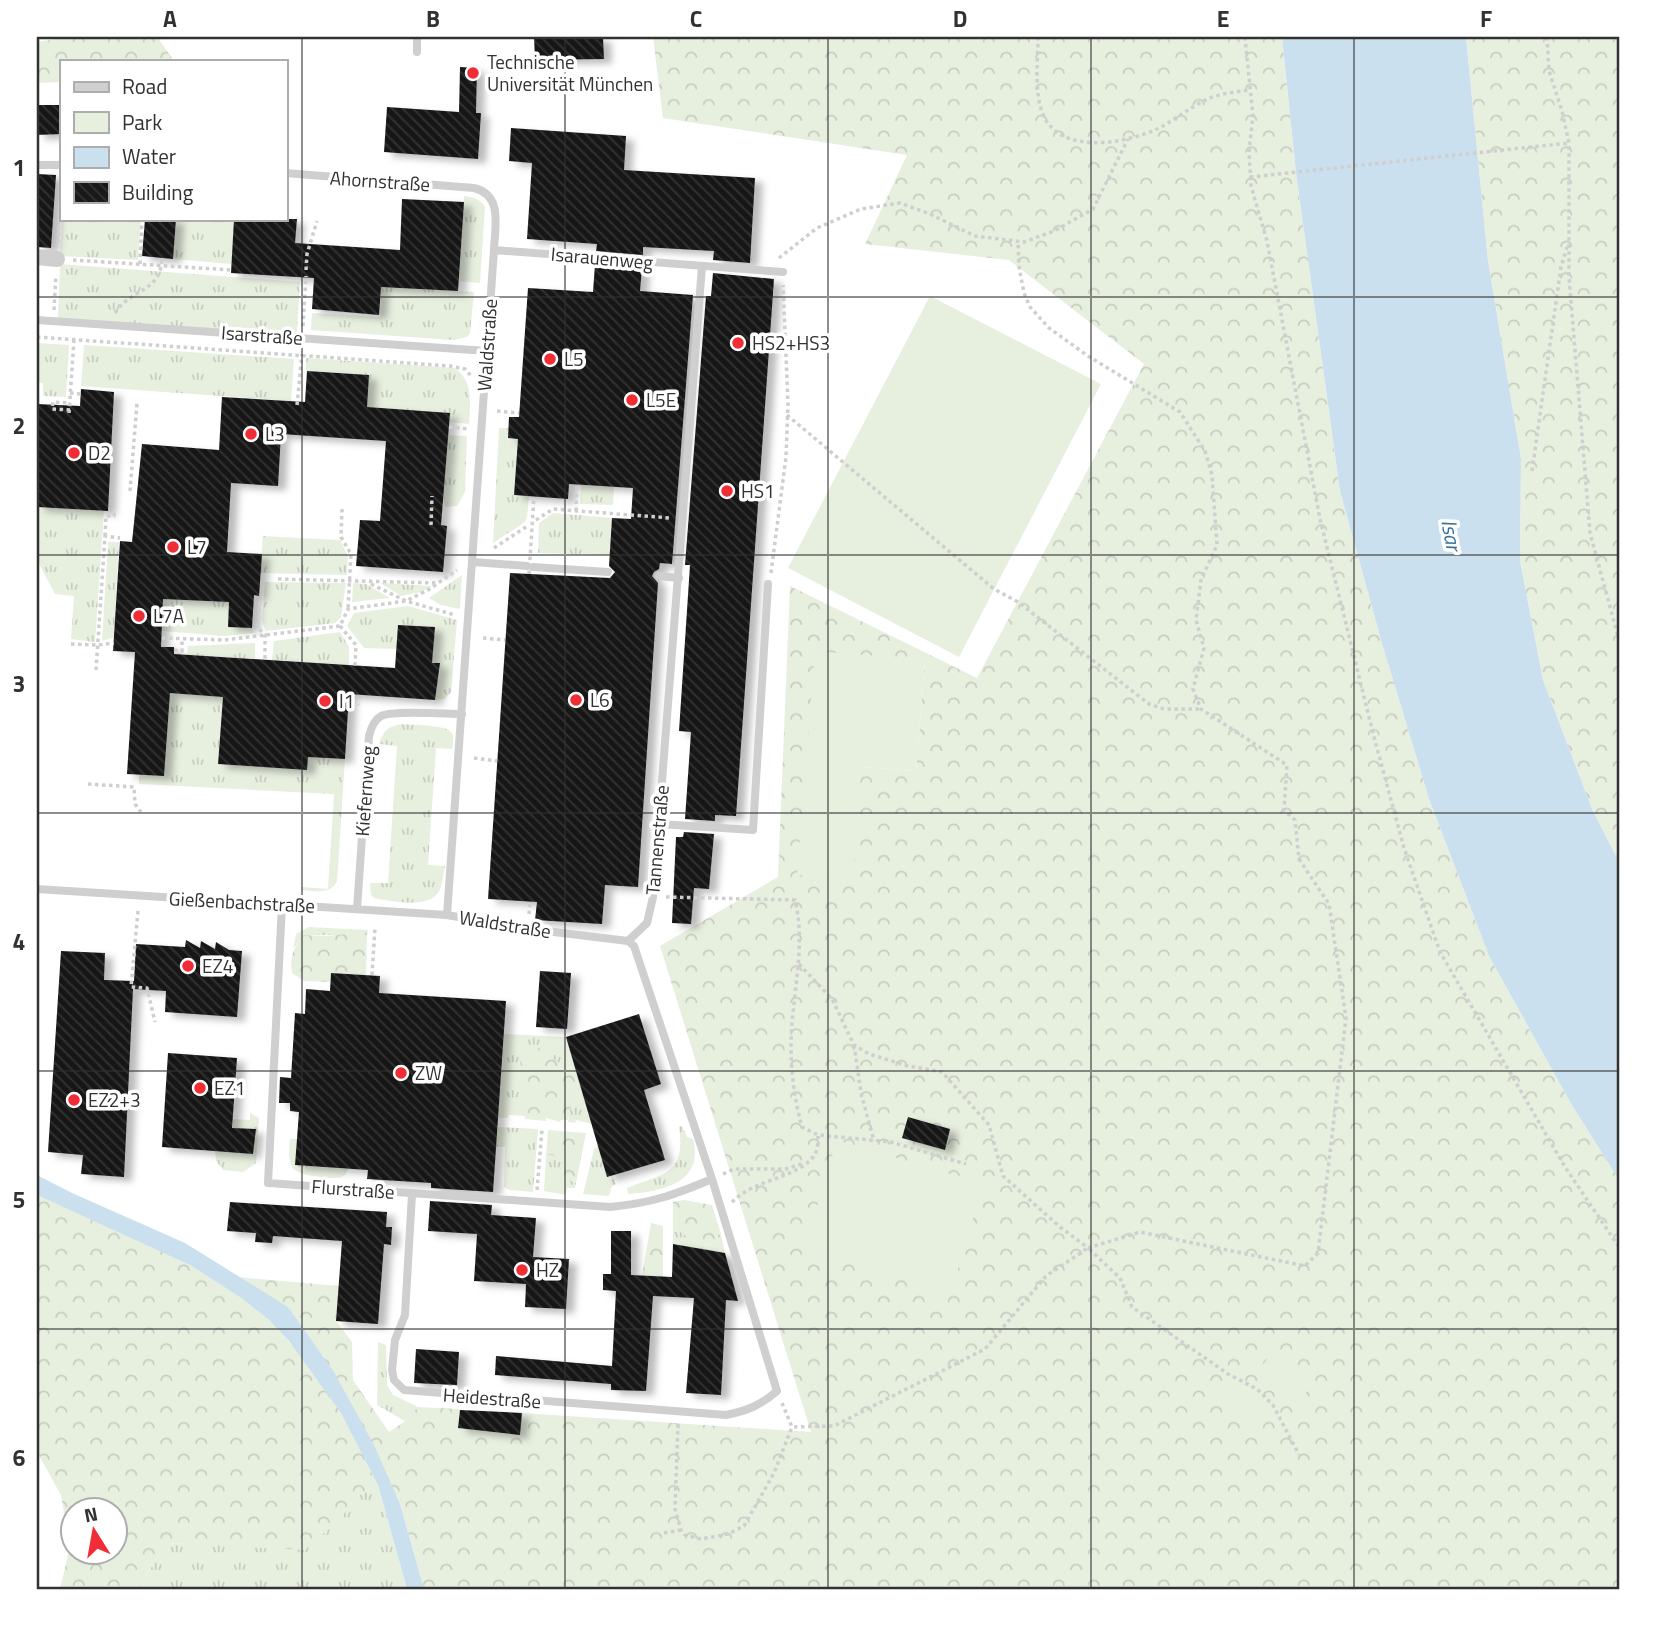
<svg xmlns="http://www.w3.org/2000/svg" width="1656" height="1626" font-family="'Titillium Web',sans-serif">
  <defs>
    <pattern id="grass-tufts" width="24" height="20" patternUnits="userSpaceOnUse" patternTransform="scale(1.75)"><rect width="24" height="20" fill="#e7efdf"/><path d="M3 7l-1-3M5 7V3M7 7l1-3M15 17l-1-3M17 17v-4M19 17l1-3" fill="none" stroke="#c7cdc0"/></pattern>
    <pattern id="forest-crowns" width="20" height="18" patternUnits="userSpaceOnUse" patternTransform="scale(1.75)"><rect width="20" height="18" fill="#e7efdf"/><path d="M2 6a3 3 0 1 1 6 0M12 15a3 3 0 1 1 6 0" fill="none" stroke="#c7cdc0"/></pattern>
    <pattern id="building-back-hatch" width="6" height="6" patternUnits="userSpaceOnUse" patternTransform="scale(1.75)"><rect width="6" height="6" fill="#191919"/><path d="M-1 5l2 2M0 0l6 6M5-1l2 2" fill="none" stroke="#323232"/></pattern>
    <filter id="shadow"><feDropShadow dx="8" dy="4.5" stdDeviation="3.5" flood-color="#0004"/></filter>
  </defs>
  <rect width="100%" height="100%" fill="#fff"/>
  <path fill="url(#grass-tufts)" d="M 464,196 C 473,197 480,199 485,207 L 480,283 L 459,281 Z
    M 62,219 L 141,219 L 138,260 L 60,256 Z
    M 176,219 L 234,219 L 232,264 L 173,259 Z
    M 60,264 L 300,282 L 297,331 L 293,335 L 58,318 Z
    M 381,287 L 474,292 L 470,333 L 467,337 L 453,340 L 311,330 L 312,313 L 380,317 Z
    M 37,343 L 69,345 L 66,397 L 43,396 L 43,383 L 37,382 Z
    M 84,345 L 294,359 L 291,401 L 81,386 Z
    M 306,358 L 454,368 C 474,380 470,404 469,424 L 449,422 L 449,413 L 367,407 L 368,375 L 306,371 Z
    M 499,428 L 508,428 L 508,438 L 518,439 L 514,495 L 529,496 L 527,517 L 525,522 L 493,543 Z
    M 448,435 L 467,436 L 465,492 L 457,506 L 445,507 L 443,497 Z
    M 581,485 L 614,487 L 613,505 L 580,504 Z
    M 37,507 L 104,511 L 95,642 L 71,639 L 74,596 L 55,594 L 37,560 Z
    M 553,513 L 612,518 L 610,555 L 538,553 L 539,523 Z
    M 263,536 L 340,540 L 348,556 L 347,575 L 260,573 Z
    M 108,542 L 119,542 L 114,637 L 102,641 Z
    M 462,575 L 460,609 L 441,605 L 429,598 Z
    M 265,582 L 346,583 L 341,617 L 335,623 L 266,631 L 262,621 Z
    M 353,583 L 366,584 L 390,598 L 352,602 Z
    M 380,583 L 432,586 L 421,592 L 401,596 Z
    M 163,599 L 254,603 L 253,613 L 229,611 L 228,626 L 252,628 L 254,633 L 224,636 L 162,631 Z
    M 408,606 L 457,620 L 451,692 L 445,699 L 435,700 L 431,679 L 439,679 L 440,664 L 432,663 L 434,627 L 398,625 L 397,649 L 364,648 L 347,626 L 354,613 Z
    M 340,632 L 349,647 L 349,665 L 272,660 L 274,641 Z
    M 255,643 L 255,659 L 187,655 L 188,646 Z
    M 170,693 L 223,697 L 218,763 L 307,770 L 308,757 L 345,759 L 337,881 C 331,895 314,891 301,890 L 301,887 L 328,889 L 334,794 L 139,784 L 140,775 L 164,776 Z
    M 402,724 C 413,725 443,725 450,731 C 455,736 453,743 452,749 L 436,748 L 428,865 L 445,866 C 443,875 443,886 438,893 C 426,909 391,901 374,898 L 371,895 L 370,883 L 388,883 L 397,746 L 379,744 C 384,730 387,727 402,724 Z
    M 309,927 L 368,930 L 367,935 L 304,935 L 293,949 L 296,934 Z
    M 504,1034 L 566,1037 L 575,1067 L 561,1068 L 521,1056 L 525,1116 L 509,1115 L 508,1118 L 498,1118 Z
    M 582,1091 L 592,1124 L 576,1120 L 575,1123 L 568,1122 L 570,1110 Z
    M 250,1113 L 259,1118 L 256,1163 L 243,1172 L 223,1170 L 216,1161 L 215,1151 L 231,1152 L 233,1119 L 250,1120 Z
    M 682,1126 L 687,1137 L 693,1139 C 705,1183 661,1192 628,1194 L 627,1188 C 664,1173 686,1175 679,1127 Z
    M 498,1127 L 538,1129 L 533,1192 L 510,1190 L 504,1187 L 505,1147 L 496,1147 Z
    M 290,1139 L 297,1139 L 295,1165 L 348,1169 C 346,1173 347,1175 341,1177 C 332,1180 297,1176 292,1167 C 288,1158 289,1148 290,1139 Z
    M 598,1146 L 607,1177 L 613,1175 L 616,1184 L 612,1186 L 609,1196 L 583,1194 L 594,1149 Z
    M 546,1155 L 559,1156 L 565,1178 L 576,1183 L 575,1188 L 567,1188 L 566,1195 L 544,1191 Z
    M 673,1227 L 699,1244 L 714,1245 L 720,1231 L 725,1253 L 673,1244 Z
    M 378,1342 L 386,1345 L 387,1385 L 393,1395 L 418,1407 L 405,1421 L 377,1405 Z
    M 378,1485 L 407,1589 L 137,1589 L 167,1543 L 305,1549 L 342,1517 L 352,1499 Z"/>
  <path fill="url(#forest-crowns)" fill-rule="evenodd" d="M 70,37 L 161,37 L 160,41 L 174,61 L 61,61 L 61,82 L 37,83 L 37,42 Z
    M 653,37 L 1282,37 L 1296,173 L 1340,491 L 1381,640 L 1429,799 L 1489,956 L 1570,1102 L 1619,1180 L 1619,1589 L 424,1589 L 400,1504 L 288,1307 L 237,1277 L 339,1286 L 336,1321 L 352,1342 L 353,1380 L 389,1432 L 405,1421 L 418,1407 L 460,1409 L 459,1428 L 520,1435 L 522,1413 L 811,1432 L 660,946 L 778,877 L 790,586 L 977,678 L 1144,364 L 1009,260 L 865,244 L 907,155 L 663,118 ZM 925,660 L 916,771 L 861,767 Z
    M 1466,37 L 1619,37 L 1619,862 L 1592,809 L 1543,680 L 1520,561 L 1521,459 L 1488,261 Z
    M 358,933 L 367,935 L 366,975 L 331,973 L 330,982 L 304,981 L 292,973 C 289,956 294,948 304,935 L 326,936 Z
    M 544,1046 L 561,1068 L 575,1067 L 582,1091 L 570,1110 L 568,1120 L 561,1120 L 560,1122 L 546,1118 L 546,1121 L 525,1119 L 520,1056 Z
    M 548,1130 L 586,1133 L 576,1183 L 565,1178 L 559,1156 L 546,1155 Z
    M 37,1195 C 111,1229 211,1264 270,1321 C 293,1344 326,1386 342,1414 C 355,1437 366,1462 378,1485 L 352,1499 L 342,1517 L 305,1550 L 167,1543 L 137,1589 L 60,1589 L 70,1547 L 61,1495 L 37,1452 ZM 74,1510 L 116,1510 L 116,1552 L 74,1552 Z
    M 684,1200 L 712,1205 L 720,1231 L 714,1245 L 699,1244 L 673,1227 L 673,1202 Z
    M 651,1223 L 663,1226 L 663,1279 L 642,1276 Z"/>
  <path fill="#e7efdf" d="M 930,296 L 1101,384 L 959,657 L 788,568 Z
    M 815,651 L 925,660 L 916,771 L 861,767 L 853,879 L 797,875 Z
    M 837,1140 L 983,1184 L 951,1293 L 804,1250 Z
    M 1270,1356 L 1308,1390 L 1292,1408 L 1254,1375 Z
    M 1235,1382 L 1272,1416 L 1255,1434 L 1219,1400 Z"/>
  <path fill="#cbe0ef" d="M 1282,37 L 1466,37 L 1488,261 L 1521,459 L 1520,561 L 1543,680 L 1592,809 L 1619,862 L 1619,1180 L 1570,1102 L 1489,956 L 1429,799 L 1381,640 L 1340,491 L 1296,173 Z
    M 37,1175 L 72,1193 L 185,1243 L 288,1307 L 334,1372 L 374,1445 L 400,1504 L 424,1589 L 407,1589 L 378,1485 L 341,1413 L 289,1341 L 268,1319 L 243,1299 L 190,1265 L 37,1195 Z"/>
  <path fill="url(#building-back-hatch)" filter="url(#shadow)" d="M 534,37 L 603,37 L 604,59 L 535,60 Z
    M 460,67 L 477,68 L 476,113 L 481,113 L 478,159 L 384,152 L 387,107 L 459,112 Z
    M 37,105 L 61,105 L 61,134 L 37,135 Z
    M 511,128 L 626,136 L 624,170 L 755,178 L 750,263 L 713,260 L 714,251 L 643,247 L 643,255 L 596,251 L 597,244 L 527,239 L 532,163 L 509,161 Z
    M 37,174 L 56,175 L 51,248 L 37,247 Z
    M 402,199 L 464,202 L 458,291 L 381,287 L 379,315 L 312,309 L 314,278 L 231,273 L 234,219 L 297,219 L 295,243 L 400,250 Z
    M 145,219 L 176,219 L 173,259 L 142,256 Z
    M 595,264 L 642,268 L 640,291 L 693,295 L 672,564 L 660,563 L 659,569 L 654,572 L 652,576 L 658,583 L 638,887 L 605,885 L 602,924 L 535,920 L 537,902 L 488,899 L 510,573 L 610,578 L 615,572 L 609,566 L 612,518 L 631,519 L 633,488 L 569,484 L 568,499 L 514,495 L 518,439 L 508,438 L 509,417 L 519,417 L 528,288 L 593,292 Z
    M 713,273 L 774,279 L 736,816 L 715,815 L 715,821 L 685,819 L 691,732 L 679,731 L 690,565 L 685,565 L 706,296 L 711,296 Z
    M 307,371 L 369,375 L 367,407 L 450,413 L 441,525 L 447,526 L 443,572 L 356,566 L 360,520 L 380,521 L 386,441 L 281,434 L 278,486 L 231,483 L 227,552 L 262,554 L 259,596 L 254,595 L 252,628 L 228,627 L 229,602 L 163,599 L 161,647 L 174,647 L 174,654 L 395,668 L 398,625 L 435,627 L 432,663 L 440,663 L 435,700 L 349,694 L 345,759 L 308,757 L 307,770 L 218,764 L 223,697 L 170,693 L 164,776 L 127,774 L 135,652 L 113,651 L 120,541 L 132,542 L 142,444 L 219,450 L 222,397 L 305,402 Z
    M 81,389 L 114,392 L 108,511 L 37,507 L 37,404 L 80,406 Z
    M 684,832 L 714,834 L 709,889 L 694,888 L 691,924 L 672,923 L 676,837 L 683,837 Z
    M 186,940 L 200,948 L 201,941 L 215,949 L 216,942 L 229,950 L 242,951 L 237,1017 L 165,1012 L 166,991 L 133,989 L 124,1177 L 81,1174 L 83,1155 L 48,1152 L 61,951 L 105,953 L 104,980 L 134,981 L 136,944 L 185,947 Z
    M 540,971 L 571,973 L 567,1029 L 536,1027 Z
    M 331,973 L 380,976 L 379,993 L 506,1001 L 493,1192 L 431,1188 L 431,1183 L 367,1179 L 368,1170 L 295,1165 L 299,1112 L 290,1111 L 290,1103 L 279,1103 L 280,1077 L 291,1078 L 295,1013 L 305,1014 L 306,989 L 330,991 Z
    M 639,1014 L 661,1084 L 644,1090 L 665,1160 L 607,1177 L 566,1037 Z
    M 168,1053 L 237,1058 L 232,1128 L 256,1129 L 253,1154 L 162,1147 Z
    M 908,1117 L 950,1129 L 945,1150 L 902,1138 Z
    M 430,1201 L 492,1205 L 491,1215 L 536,1218 L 533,1257 L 569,1259 L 566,1309 L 525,1307 L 526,1284 L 474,1281 L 477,1234 L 428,1231 Z
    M 230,1202 L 387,1212 L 386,1227 L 392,1227 L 391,1245 L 384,1244 L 378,1324 L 336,1321 L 342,1241 L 273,1236 L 272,1243 L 255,1242 L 256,1233 L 227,1231 Z
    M 611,1231 L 631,1231 L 631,1275 L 672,1277 L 673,1244 L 725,1253 L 738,1301 L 726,1300 L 721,1395 L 686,1393 L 694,1298 L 653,1296 L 646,1391 L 611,1390 L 611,1384 L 495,1375 L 496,1356 L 612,1366 L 616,1291 L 603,1290 L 603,1274 L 611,1274 Z
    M 416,1349 L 459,1352 L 457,1385 L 414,1383 Z
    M 460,1410 L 522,1413 L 520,1435 L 458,1428 Z"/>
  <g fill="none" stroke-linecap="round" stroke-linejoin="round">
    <path stroke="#cfcfcf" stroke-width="3.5" stroke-dasharray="3.5 3.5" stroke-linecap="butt" d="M 1038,37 C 1038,61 1034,89 1042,112 C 1058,156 1124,144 1157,129 C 1175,120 1190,107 1208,99 C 1221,93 1236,92 1250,90
      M 1245,37 L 1253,116 L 1249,151 L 1251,186 L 1267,241 L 1320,519 L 1374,737 L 1404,848 L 1440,952 L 1565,1167 L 1619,1247
      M 1547,37 L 1549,71 L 1562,111 L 1569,143 L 1569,277 L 1590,533 L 1619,640
      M 1250,177 L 1569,143
      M 58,243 L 61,190
      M 779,258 L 817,228 L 861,209 L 900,203 L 930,214 L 975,236 L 1024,242 L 1054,231 L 1093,209 L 1128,139
      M 73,260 L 231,270
      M 140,264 L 142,219
      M 306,270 L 307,254 L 317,221
      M 54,310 L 56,275
      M 115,313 C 131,288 161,293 162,258
      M 303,326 L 306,276
      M 37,337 L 450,366 L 465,369 L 471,376
      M 70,393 L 81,394
      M 297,405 L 302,354
      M 70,410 L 52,409 L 53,402 L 70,403
      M 497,411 L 519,413
      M 69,413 L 74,340
      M 787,415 L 994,589 L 1018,602 L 1149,704 L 1164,709 L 1201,709
      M 449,427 L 468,429
      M 1532,471 L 1561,267 L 1567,247
      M 130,491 L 137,403
      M 342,509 L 341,537 L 351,554 L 348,609
      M 576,511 L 577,485
      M 536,520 L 553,509 L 670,518
      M 431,525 L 432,496
      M 105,536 L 106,516 L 114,516 L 114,512
      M 494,548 L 529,525
      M 771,573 L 786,457 L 788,404 L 783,285
      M 278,579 L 437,583
      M 371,584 L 406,601 L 455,615
      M 260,602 L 258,628 L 265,635 L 265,660
      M 340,626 L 356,645 L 355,666
      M 162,638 L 224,640 L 340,626 L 348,609 L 406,601 L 428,590 L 457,570
      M 483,638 L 505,640
      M 71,644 L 98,645 L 114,643
      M 174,650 L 182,651 L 182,639
      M 96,670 L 105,536 L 120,538
      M 349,694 L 359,705
      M 474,758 L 497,761
      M 88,784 L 134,787 L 135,804 L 141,812
      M 666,897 L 795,900 C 805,941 795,983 792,1024 C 789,1058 793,1095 802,1127 L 818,1135 L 891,1142 L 966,1164
      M 138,911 L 131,987 L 147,988 L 155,1022
      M 529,914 L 530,901
      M 799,964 L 832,999 L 854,1045 L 869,1054 L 908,1066 L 942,1072 L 989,1125 L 1003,1176 L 1060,1227 L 1088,1248 L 1140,1232 L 1305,1266 L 1318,1253 L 1346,1018 L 1329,904 L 1299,859 L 1295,820 L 1284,810 L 1287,765 L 1201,709 L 1193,689 L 1204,648 L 1196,620 L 1201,580 L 1217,545 L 1212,475 L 1205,451 L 1180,412 L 1088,356 L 1049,328 L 1030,307 L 1024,293 L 1019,267 L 1018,242
      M 372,975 L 375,928
      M 854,1045 L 861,1093 L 874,1141
      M 723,1174 L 734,1169 L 786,1169 L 804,1163
      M 537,1190 L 542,1130
      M 732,1202 C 755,1178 805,1177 816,1152 C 818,1147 818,1140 818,1135
      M 782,1403 L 792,1427 L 834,1426 L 985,1349 L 1046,1276 L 1088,1248 L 1120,1278 L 1132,1307 L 1228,1374 L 1257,1389 L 1273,1405 L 1299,1455
      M 678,1424 L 675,1509 L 681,1530 L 685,1535 L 701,1539 L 728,1534 L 744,1526 L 774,1473 L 792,1427
      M 664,1533 L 681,1530"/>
    <path stroke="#cfcfcf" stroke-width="8" d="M 417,37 L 417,52
      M 37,165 L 61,165
      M 285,173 L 474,188 C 503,195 495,226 494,250 L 783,272
      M 37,320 L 487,351
      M 473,562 L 527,566
      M 533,567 L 608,572
      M 659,576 L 679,578
      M 659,824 L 753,830 L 768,584
      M 37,889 L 447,915 L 521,928 L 628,941 L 634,946 L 712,1179 L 777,1391 C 761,1405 747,1411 726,1415 L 404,1390 L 394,1380 L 392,1370 L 395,1340 L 405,1315 L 412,1194
      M 282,905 L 268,1183 L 610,1207 C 652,1203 674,1195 712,1179
      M 357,909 L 369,736 C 371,728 374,720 381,716 C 394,710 446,714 462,714
      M 447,915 L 494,250
      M 628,941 L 647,923 L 653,897 L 702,266"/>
    <path stroke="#cfcfcf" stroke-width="16" d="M 37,257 L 57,259"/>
    <path stroke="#cfcfcf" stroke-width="3.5" stroke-dasharray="3.5 3.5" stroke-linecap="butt" d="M 529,574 L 534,497"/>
  </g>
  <path fill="none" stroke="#323232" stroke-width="2" stroke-opacity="0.55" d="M 302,37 L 302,1589M 565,37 L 565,1589M 828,37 L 828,1589M 1091,37 L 1091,1589M 1354,37 L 1354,1589M 37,297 L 1619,297M 37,555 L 1619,555M 37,813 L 1619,813M 37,1071 L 1619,1071M 37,1329 L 1619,1329"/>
  <g fill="#f02c34" stroke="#fff" stroke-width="2.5">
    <circle cx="473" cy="73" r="7"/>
    <circle cx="738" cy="343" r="7"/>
    <circle cx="550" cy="359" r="7"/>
    <circle cx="632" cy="400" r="7"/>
    <circle cx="251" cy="434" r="7"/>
    <circle cx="74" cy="453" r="7"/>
    <circle cx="727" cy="491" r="7"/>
    <circle cx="173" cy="547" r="7"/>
    <circle cx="139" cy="616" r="7"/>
    <circle cx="576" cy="700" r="7"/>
    <circle cx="325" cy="701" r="7"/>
    <circle cx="188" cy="966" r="7"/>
    <circle cx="401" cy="1073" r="7"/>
    <circle cx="200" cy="1088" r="7"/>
    <circle cx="74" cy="1100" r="7"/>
    <circle cx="522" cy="1270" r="7"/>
  </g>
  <g text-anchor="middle" stroke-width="7" stroke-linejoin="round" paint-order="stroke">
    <g font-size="19" fill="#323232" stroke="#fff" text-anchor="start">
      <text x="487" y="69">Technische<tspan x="487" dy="22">Universität München</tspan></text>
      <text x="752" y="350">HS2+HS3</text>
      <text x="564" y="366">L5</text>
      <text x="646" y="407">L5E</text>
      <text x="265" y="441">L3</text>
      <text x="88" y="460">D2</text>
      <text x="741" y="498">HS1</text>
      <text x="187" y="554">L7</text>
      <text x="153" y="623">L7A</text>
      <text x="590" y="707">L6</text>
      <text x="339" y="708">I1</text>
      <text x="202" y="973">EZ4</text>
      <text x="415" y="1080">ZW</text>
      <text x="214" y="1095">EZ1</text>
      <text x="88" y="1107">EZ2+3</text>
      <text x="536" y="1277">HZ</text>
    </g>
    <g font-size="19" fill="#323232" stroke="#fff">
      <text transform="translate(380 181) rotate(4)" y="7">Ahornstraße</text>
      <text transform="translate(602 258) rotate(5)" y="7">Isarauenweg</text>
      <text transform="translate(262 335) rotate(4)" y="7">Isarstraße</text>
      <text transform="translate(487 345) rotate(-86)" y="7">Waldstraße</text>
      <text transform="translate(365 791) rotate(-86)" y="7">Kiefernweg</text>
      <text transform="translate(657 840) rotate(-85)" y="7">Tannenstraße</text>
      <text transform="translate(242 902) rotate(3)" y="7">Gießenbachstraße</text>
      <text transform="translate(505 924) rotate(9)" y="7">Waldstraße</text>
      <text transform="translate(353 1189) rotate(4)" y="7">Flurstraße</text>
      <text transform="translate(492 1398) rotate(4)" y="7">Heidestraße</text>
    </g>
    <g font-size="21" font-style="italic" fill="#39719a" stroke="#fff">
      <text transform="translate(1451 535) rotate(79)" y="7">Isar</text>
    </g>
  </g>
  <rect width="1656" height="1626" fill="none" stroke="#ffffff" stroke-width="77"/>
  <rect x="60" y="60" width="228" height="161" fill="#ffffff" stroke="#adadad" stroke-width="2"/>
  <rect x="74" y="82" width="35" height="10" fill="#cfcfcf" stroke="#adadad" stroke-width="2"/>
  <text x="122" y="94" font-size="21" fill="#323232">Road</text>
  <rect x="74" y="112" width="35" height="21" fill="#e7efdf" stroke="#adadad" stroke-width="2"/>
  <text x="122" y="130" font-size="21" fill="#323232">Park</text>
  <rect x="74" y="147" width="35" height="21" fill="#cbe0ef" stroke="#adadad" stroke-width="2"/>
  <text x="122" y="164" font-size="21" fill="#323232">Water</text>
  <rect x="74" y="182" width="35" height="21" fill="url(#building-back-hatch)" stroke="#adadad" stroke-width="2"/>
  <text x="122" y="200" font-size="21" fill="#323232">Building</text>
  <g transform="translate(94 1531) rotate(349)"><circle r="33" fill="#ffffff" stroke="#adadad" stroke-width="2"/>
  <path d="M0-5L12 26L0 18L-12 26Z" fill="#f02c34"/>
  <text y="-10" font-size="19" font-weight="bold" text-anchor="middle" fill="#323232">N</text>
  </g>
  <rect x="38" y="38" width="1580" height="1550" fill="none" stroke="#323232" stroke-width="2.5"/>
  <g font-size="23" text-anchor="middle" font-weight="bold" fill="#323232">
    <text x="170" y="27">A</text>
    <text x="433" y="27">B</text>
    <text x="696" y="27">C</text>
    <text x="960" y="27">D</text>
    <text x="1223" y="27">E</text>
    <text x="1486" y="27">F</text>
    <text x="19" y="176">1</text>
    <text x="19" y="434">2</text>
    <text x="19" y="692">3</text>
    <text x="19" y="950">4</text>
    <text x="19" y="1208">5</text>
    <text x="19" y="1466">6</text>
  </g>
</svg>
